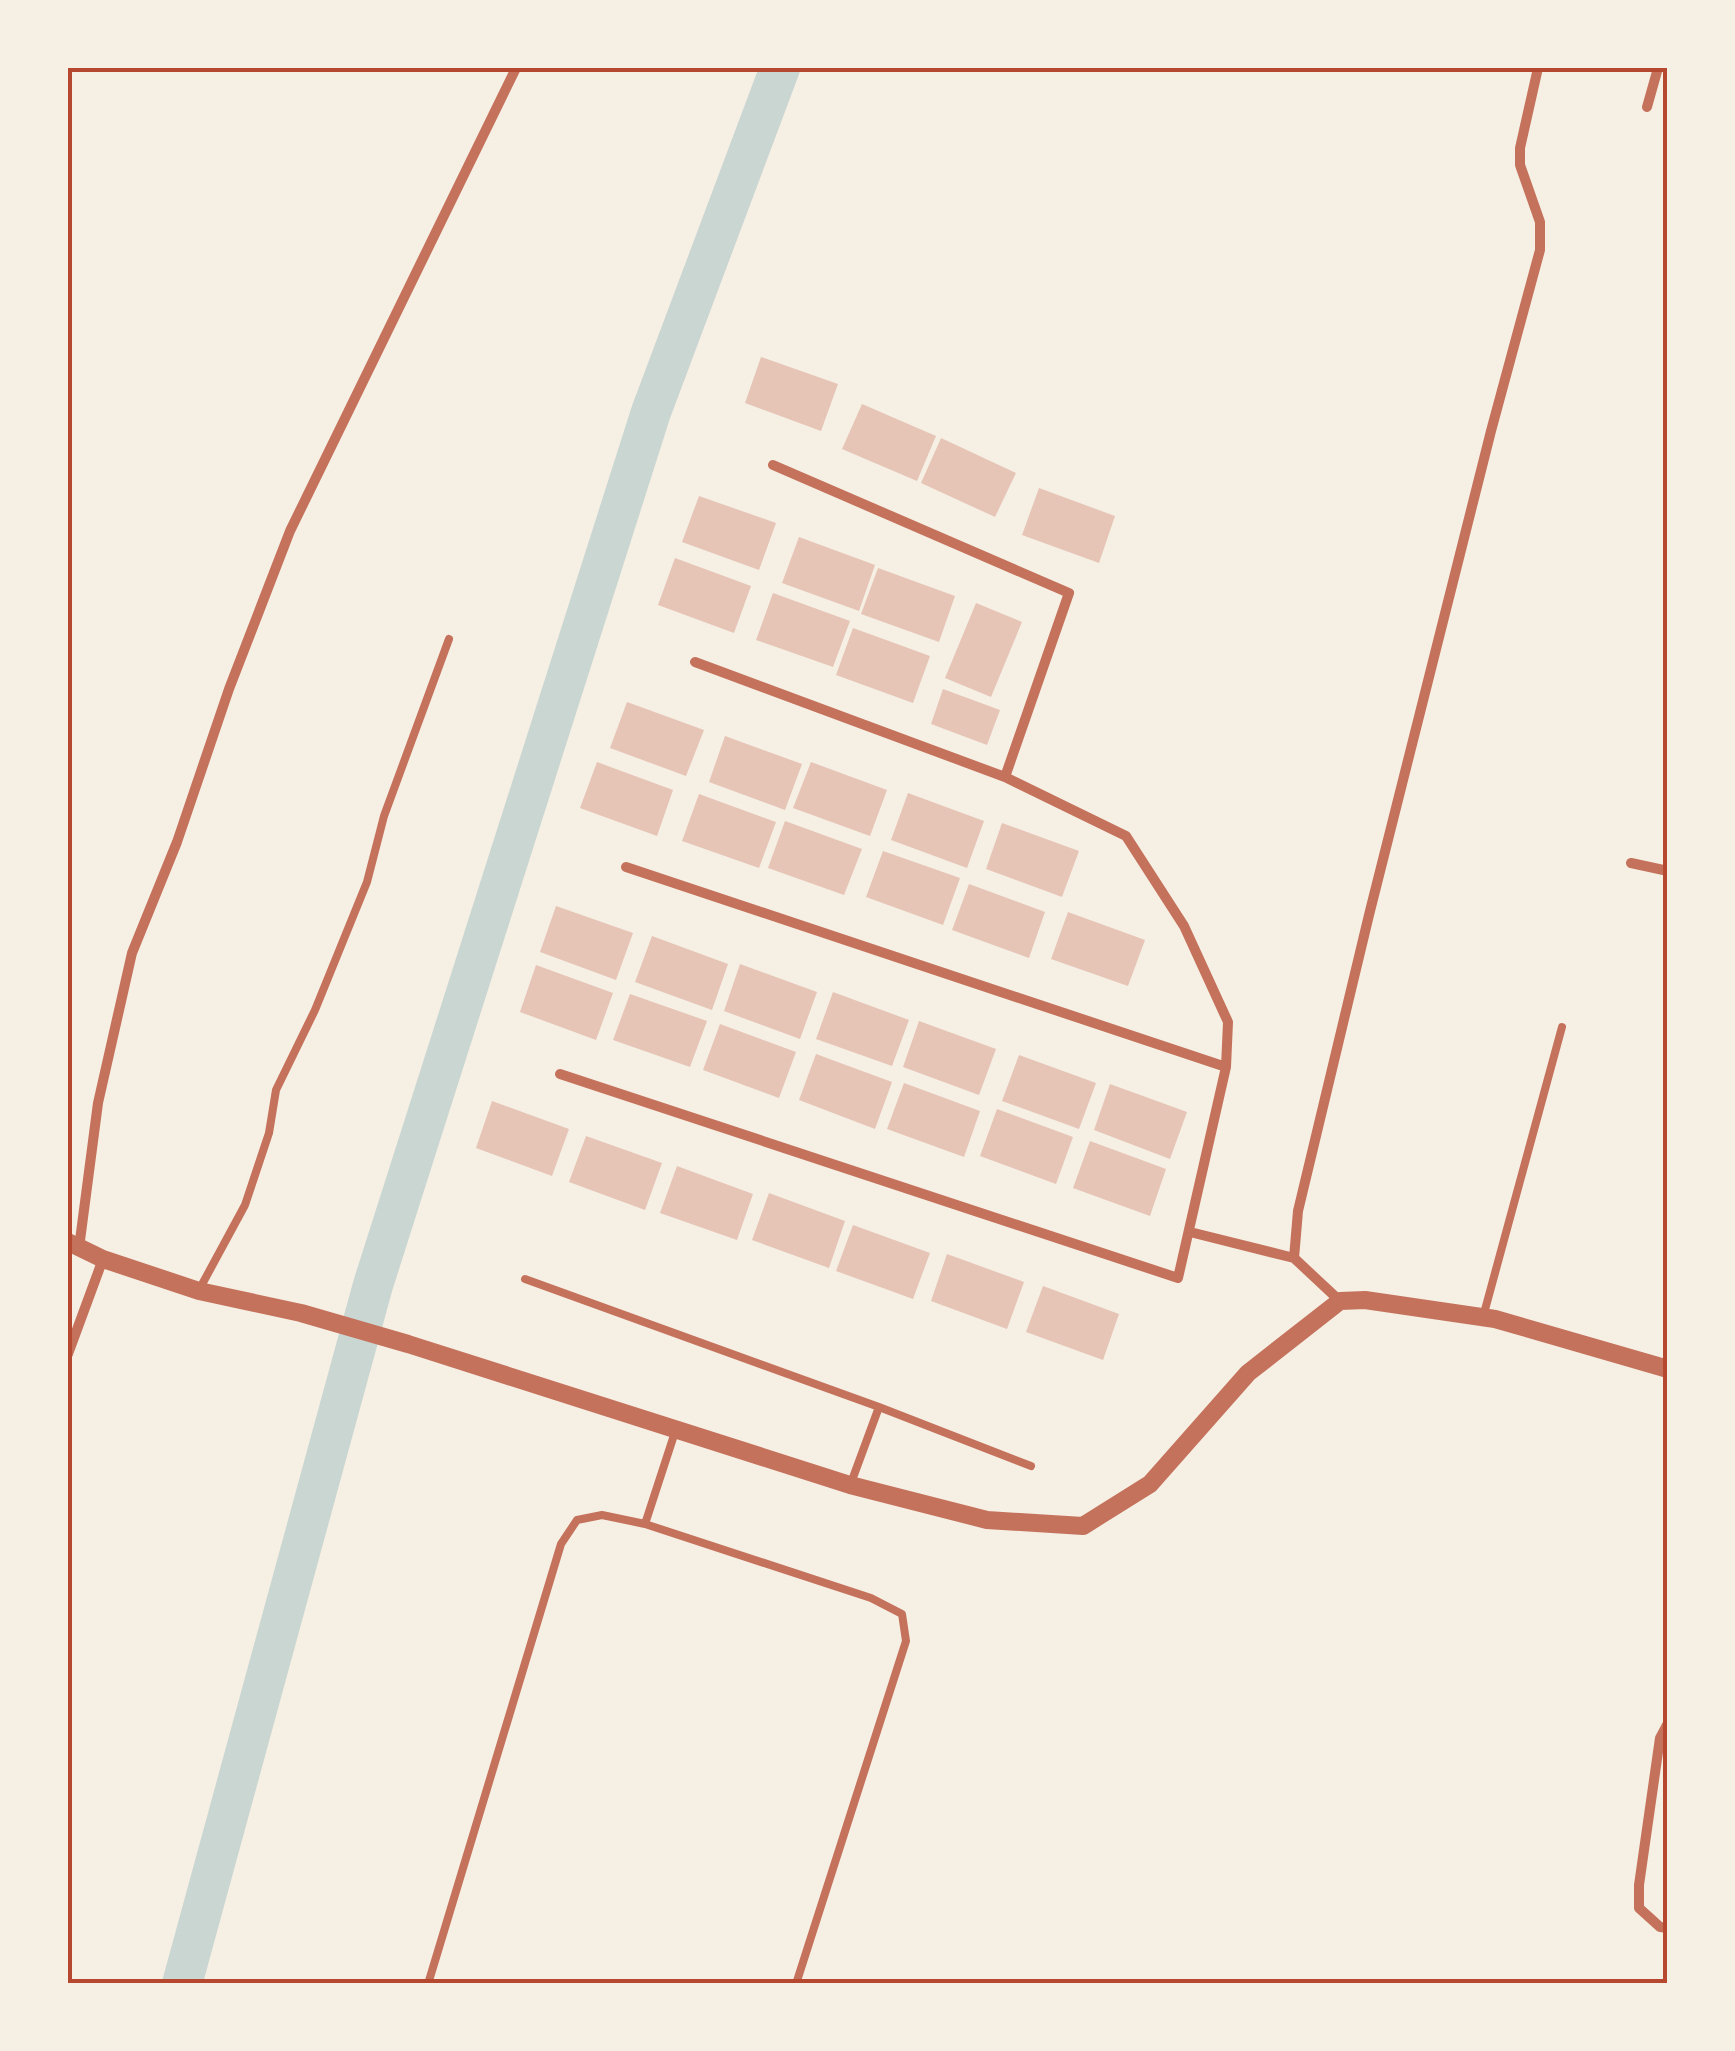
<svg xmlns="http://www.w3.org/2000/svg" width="1735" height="2051" font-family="Overpass,sans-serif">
  <rect width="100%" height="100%" fill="#f6efe4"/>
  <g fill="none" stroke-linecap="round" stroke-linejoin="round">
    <path stroke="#c9d6d2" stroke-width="40" d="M 182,1984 L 373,1285 L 651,412 L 780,68"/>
  </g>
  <path fill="#e6c5b7" d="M 761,357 L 838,384 L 821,431 L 745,403 Z
    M 862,404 L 936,436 L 917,481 L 842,449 Z
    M 941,438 L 1016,473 L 995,517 L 921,483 Z
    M 1039,488 L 1115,516 L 1099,563 L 1022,535 Z
    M 699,496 L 776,523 L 759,570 L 682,542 Z
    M 799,537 L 875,565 L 859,611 L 782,583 Z
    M 675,558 L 751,586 L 734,633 L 658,605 Z
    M 878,568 L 955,596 L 939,642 L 861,614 Z
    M 773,593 L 850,621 L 833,667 L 756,640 Z
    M 976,603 L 1022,622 L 991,697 L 945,678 Z
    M 853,628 L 930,656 L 913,703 L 836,675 Z
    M 943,689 L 1000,710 L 987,745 L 931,724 Z
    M 627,702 L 704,730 L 686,776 L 610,748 Z
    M 725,736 L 802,764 L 785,810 L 709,782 Z
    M 597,762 L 673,790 L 657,836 L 580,808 Z
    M 811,762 L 887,790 L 870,836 L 793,808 Z
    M 908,793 L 984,821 L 967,868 L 891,840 Z
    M 699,794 L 776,822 L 759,868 L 682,841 Z
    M 785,821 L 862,849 L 844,895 L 768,868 Z
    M 1002,823 L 1079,851 L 1062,897 L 986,869 Z
    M 883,851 L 960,878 L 943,925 L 866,897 Z
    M 969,884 L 1045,912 L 1029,958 L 952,930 Z
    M 556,906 L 633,933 L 616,980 L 540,952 Z
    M 1068,912 L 1145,940 L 1128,986 L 1051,959 Z
    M 652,936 L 728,964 L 712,1010 L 635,982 Z
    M 740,964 L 817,992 L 800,1039 L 724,1011 Z
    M 536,965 L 613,993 L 596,1040 L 520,1012 Z
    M 833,992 L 909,1020 L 892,1066 L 816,1039 Z
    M 630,994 L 707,1021 L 690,1067 L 613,1040 Z
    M 919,1021 L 996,1049 L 979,1095 L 903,1067 Z
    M 720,1024 L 796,1052 L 779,1098 L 703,1070 Z
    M 816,1054 L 892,1082 L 875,1129 L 799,1100 Z
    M 1019,1055 L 1096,1083 L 1079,1129 L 1002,1101 Z
    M 904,1083 L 980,1111 L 964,1157 L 887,1129 Z
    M 1110,1084 L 1187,1112 L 1170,1159 L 1094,1130 Z
    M 492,1101 L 569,1129 L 552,1176 L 476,1148 Z
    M 997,1109 L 1073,1137 L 1056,1184 L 980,1156 Z
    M 586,1136 L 662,1163 L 645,1210 L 569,1182 Z
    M 1090,1141 L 1166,1169 L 1150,1216 L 1073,1188 Z
    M 677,1166 L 753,1194 L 737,1240 L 660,1213 Z
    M 769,1193 L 845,1221 L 829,1268 L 752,1240 Z
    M 853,1225 L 930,1253 L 913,1299 L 836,1271 Z
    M 947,1254 L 1024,1282 L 1007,1329 L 931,1301 Z
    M 1043,1286 L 1119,1314 L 1103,1360 L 1026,1332 Z"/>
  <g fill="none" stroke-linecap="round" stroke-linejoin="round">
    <path stroke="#c5725c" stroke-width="8" d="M 525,1279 L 879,1407 L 1031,1466
      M 199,1290 L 245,1205 L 269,1133 L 276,1090 L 315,1010 L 367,882 L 384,816 L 449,639
      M 1483,1317 L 1562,1027
      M 851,1483 L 879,1407
      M 645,1524 L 871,1598 L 902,1614 L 906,1641 L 796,1984
      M 428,1984 L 561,1544 L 577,1520 L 602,1515 L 645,1524 L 676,1429"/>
    <path stroke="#c5725c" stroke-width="10" d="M 1647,107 L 1658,68
      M 773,465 L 1069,593 L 1005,777
      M 1631,863 L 1668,871
      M 626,867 L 1226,1067
      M 560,1074 L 1178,1278 L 1226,1067 L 1228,1022 L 1184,926 L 1126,836 L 1005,777 L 695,662
      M 1190,1232 L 1294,1258
      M 79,1248 L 98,1103 L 132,953 L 177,842 L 229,689 L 290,531 L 516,68
      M 1340,1301 L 1294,1258 L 1298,1211 L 1369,915 L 1491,431 L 1540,250 L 1540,222 L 1520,165 L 1520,148 L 1538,68
      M 68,1354 L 103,1259
      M 1668,1723 L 1660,1738 L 1639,1885 L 1639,1908 L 1660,1927 L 1668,1928"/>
    <path stroke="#c5725c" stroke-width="18" d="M 68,1242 L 103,1259 L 199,1291 L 301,1313 L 408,1344 L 850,1485 L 987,1520 L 1083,1526 L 1150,1484 L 1248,1373 L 1340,1301 L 1365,1300 L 1495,1319 L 1668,1369"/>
  </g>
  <rect width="1735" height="2051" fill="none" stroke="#f6efe4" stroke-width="140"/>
  <rect x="70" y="70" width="1595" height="1911" fill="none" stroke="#b5482f" stroke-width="4"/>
</svg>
